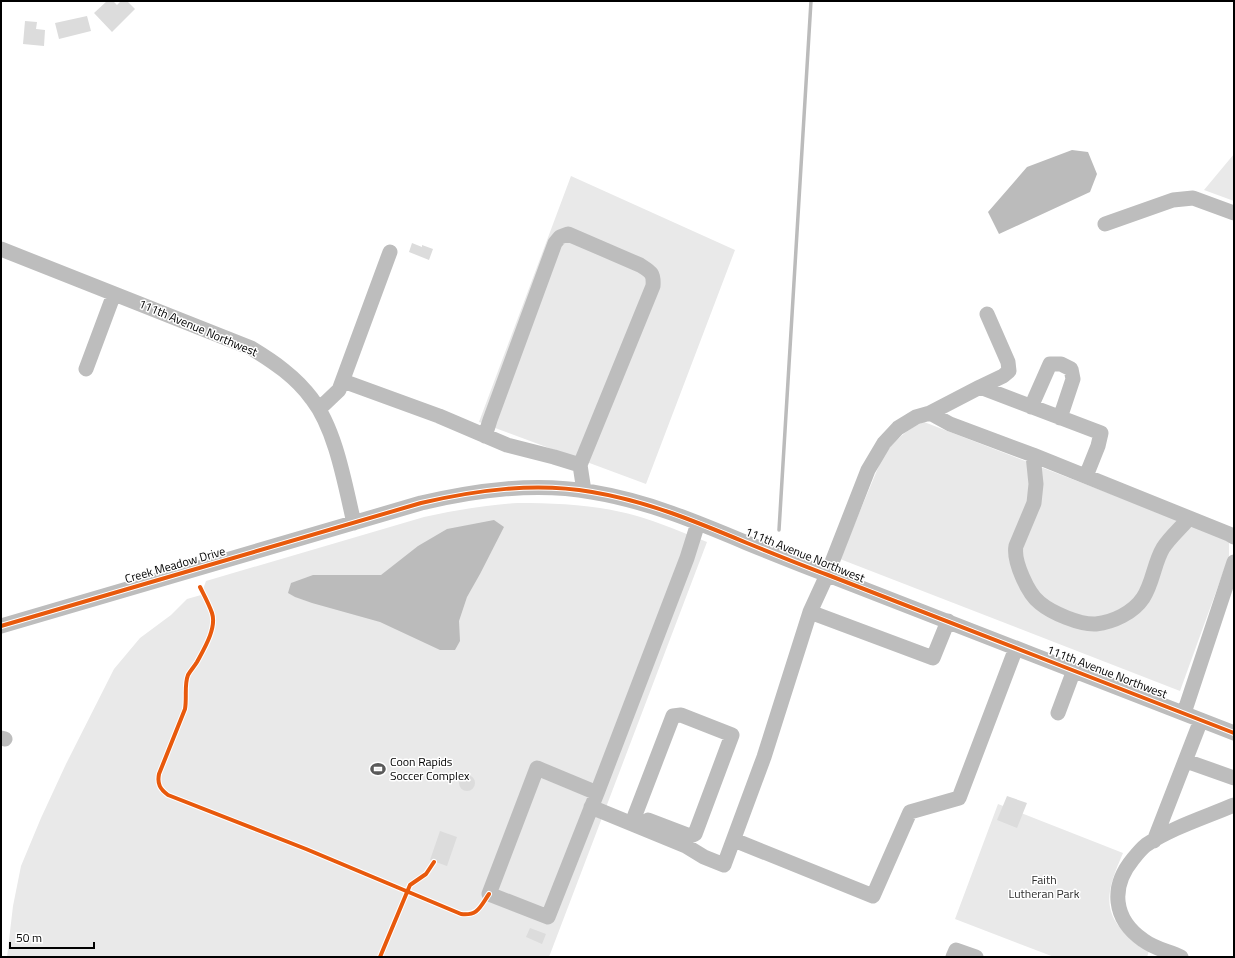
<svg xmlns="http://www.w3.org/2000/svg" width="1235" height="958" font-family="'Titillium Web',sans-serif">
  <rect width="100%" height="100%" fill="#fff"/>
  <path fill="#e9e9e9" d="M 1234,154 L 1234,201 L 1204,190 Z
    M 571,176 L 735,250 L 646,484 L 479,422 Z
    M 924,422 L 1217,535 L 1229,542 L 1229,556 L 1180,691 L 840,559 L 883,456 C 896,440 905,430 924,422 Z
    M 518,503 C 558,503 599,505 637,516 C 661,523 684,533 707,542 L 549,957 L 7,957 L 13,906 L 21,866 L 41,818 L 66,764 L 114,669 L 140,638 L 171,615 L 187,599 L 201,595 L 206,581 L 424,517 C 456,510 486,505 518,503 Z
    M 998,804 L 1123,853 C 1118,865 1112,878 1110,891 C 1105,921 1127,937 1149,951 L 1147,957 L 1054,957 L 955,919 Z"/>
  <path fill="#bbb" d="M 1072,150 L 1088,152 L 1097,174 L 1090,192 L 999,234 L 988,212 L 1027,167 Z
    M 494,520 L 504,527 L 480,574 L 467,597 L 459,621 L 460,641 L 455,650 L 440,650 L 380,622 L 312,603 L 295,597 L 288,593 L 291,583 L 313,575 L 381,575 L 418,546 L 447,529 Z"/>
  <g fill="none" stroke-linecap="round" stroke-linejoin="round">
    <path stroke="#bbb" stroke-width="3.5" d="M 779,530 L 811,1"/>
  </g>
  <path fill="#dcdcdc" d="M 107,1 L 113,1 L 117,5 L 121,1 L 127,1 L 135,9 L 112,32 L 94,13 Z
    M 87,16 L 91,31 L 59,39 L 55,23 Z
    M 25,21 L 37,22 L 36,29 L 45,30 L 44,46 L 23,44 Z
    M 412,243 L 422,247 L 422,245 L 433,249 L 429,260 L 409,252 Z
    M459 783a8 8 0 1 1 16 0a8 8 0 1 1-16 0Z
    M 1007,796 L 1027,803 L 1017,828 L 997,820 Z
    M 440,831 L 457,837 L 447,866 L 430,860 Z
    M 530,928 L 546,934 L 542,944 L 526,937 Z"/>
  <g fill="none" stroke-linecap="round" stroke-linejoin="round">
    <path stroke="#bdbdbd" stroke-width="15" d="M 1105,224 L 1173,200 L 1193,198 L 1234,213
      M 1,249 L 251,348 C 274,362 296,377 312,399 C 336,430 345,485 354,523
      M 86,369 L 114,294
      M 343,381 L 439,416 L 507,445 L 554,457 L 580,465 L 584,491
      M 980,387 L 1003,376 L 1009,371 L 1008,362 L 987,314
      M 1031,407 L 1050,364 L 1061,364 L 1071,369 L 1073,379 L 1060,418
      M 319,409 L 339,390 L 390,252
      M 930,413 L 980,387 L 1101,433 L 1098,446 L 1086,476
      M 485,436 L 490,420 L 555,243 L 560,237 L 568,234 L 640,265 C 651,272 654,273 653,286 L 580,465
      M 1033,455 L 1036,484 L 1034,503 L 1016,546 C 1013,561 1028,594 1040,603 C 1052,613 1080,625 1096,624 C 1113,622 1133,613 1143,598 C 1153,583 1154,563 1163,548 C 1170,537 1181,528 1189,518
      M 810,612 L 933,658 L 948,621
      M 1,626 L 421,503 C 477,490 535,482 592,492 C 647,501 697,522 747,543 C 774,554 801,565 828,575 C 963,628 1099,680 1234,733
      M 1058,713 L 1074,670
      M 1184,713 L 1234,562
      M 1,738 L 5,739
      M 1186,761 L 1234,778
      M 537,768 L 597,793 L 548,917 L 489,894 Z
      M 597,793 L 687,558 L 698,523
      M 591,807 L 686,846 L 704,857 L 724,865 L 764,757 L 810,612 L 827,575 L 868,470 L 884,443 L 898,428 L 916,417 L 930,413 L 950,424 L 1033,455 L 1229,534 L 1234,537
      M 635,815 L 673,716 L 681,715 L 732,735 L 695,834 L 690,836 L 648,820
      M 734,840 L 873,896 L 910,812 L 959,798 L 1016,648
      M 1154,841 L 1201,720
      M 953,957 L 956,950 L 976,957
      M 1181,957 C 1168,951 1155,949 1143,940 C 1113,919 1110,887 1133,859 C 1137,854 1141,849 1146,845 C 1171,828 1206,817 1234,805"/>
    <g stroke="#fff" stroke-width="6">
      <path id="cycleway" d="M 200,587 C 204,595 209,604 212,613 C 217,628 204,649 197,662 C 194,667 190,671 188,675 C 184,685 187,698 185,709 L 159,774 C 157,784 160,789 168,795 L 306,849 L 461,914 C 478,916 480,907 489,894
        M 1,626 L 421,503 C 477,490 535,482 592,492 C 647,501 697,522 747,543 C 774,554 801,565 828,575 C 963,628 1099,680 1234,733
        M 380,957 L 410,885 L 426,874 L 434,862"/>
    </g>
    <use href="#cycleway" stroke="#e8590c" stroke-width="4"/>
  </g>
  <defs>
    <g id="stadium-bare" transform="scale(1.2)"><path d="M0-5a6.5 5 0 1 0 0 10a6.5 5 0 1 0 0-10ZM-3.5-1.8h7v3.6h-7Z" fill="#595959" stroke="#fff" stroke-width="2.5" paint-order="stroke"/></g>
  </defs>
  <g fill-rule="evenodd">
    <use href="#stadium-bare" x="378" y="769"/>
  </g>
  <g text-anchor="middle" stroke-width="3" stroke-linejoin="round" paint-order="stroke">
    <g font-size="12" fill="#000" stroke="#fff">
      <text transform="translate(198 328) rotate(23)" y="4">111th Avenue Northwest</text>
      <text transform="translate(805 555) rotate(22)" y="4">111th Avenue Northwest</text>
      <text transform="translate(175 565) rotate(-16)" y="4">Creek Meadow Drive</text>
      <text transform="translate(1107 672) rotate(21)" y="4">111th Avenue Northwest</text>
    </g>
    <g font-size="12" fill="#000" stroke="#fff" text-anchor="start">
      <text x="390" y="766">Coon Rapids<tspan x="390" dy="14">Soccer Complex</tspan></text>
    </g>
    <g font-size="12" fill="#2e2e2e" stroke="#fff">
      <text x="1044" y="884">Faith<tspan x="1044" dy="14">Lutheran Park</tspan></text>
    </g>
  </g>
  <rect width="1235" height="958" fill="none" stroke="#000000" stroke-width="4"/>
  <path d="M10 942v6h84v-6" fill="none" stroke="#000000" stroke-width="2"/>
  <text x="16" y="942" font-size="12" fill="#000000" stroke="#ffffff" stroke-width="3" paint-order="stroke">50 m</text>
</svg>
